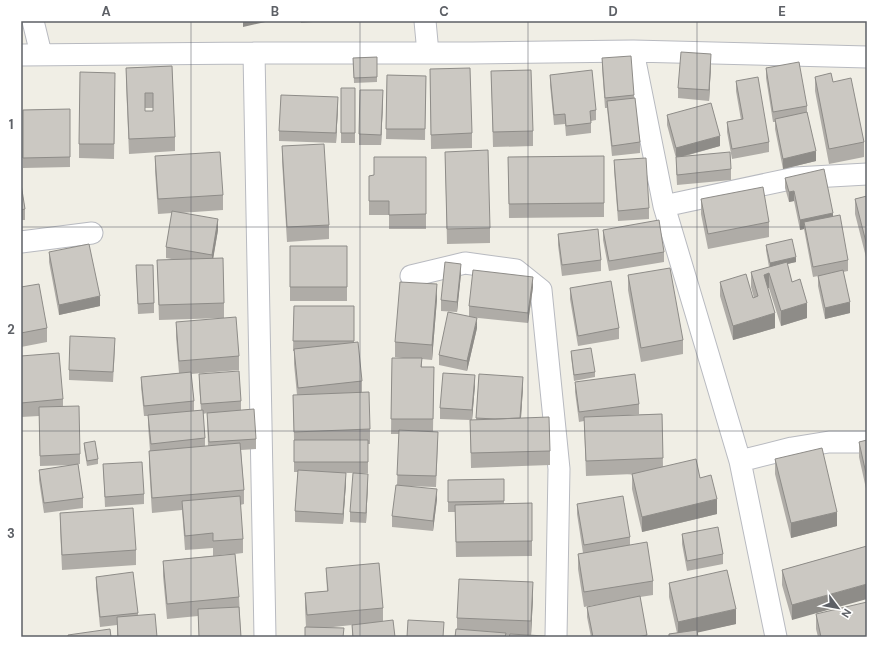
<svg xmlns="http://www.w3.org/2000/svg" width="888" height="658" font-family="'DM Sans',sans-serif">
  <rect width="100%" height="100%" fill="#f0eee5"/>
  <g fill="none" stroke-linecap="round" stroke-linejoin="round">
    <g stroke="#b8bac0" stroke-width="23">
      <path id="street" d="M 33,21 L 41,54
        M 425,21 L 428,53
        M 633,51 L 664,206 L 740,461 L 776,637
        M 254,53 L 265,637
        M 21,55 L 254,53 L 472,53 L 633,51 L 867,57
        M 664,206 L 795,178 L 867,174
        M 21,242 L 92,233
        M 411,276 L 465,263 L 516,270 L 541,290 L 559,469 L 556,637
        M 740,461 L 792,448 L 829,442 L 867,442"/>
    </g>
    <use href="#street" stroke="#fff" stroke-width="21"/>
  </g>
  <path fill="#afaca7" fill-rule="evenodd" d="M 301,21 L 325,21 L 301,23 Z
    M 377,57 L 377,82 L 354,83 L 353,58 Z
    M 602,58 L 634,95 L 640,142 L 640,153 L 612,156 L 607,108 L 605,108 L 602,68 Z
    M 711,65 L 709,101 L 678,98 L 678,88 Z
    M 172,66 L 175,137 L 175,151 L 129,154 L 126,83 L 126,68 ZM 145,108 L 153,108 L 153,111 L 145,111 Z
    M 766,68 L 807,106 L 807,112 L 816,161 L 783,169 L 775,129 L 775,122 L 773,122 L 766,78 Z
    M 430,69 L 472,133 L 472,148 L 431,149 Z
    M 491,71 L 533,131 L 533,146 L 493,147 Z
    M 387,75 L 426,76 L 425,140 L 386,139 Z
    M 550,75 L 596,110 L 596,120 L 591,121 L 591,133 L 566,136 L 565,124 L 554,125 L 550,85 Z
    M 815,77 L 833,82 L 864,142 L 864,157 L 829,164 L 815,91 Z
    M 736,81 L 769,142 L 769,152 L 732,159 L 727,132 L 727,122 L 741,120 L 736,91 Z
    M 115,87 L 114,159 L 79,158 L 79,144 Z
    M 341,88 L 355,88 L 355,143 L 341,143 Z
    M 383,101 L 381,145 L 359,145 L 359,134 Z
    M 338,107 L 336,143 L 279,141 L 279,131 Z
    M 70,109 L 70,167 L 23,168 L 23,110 Z
    M 667,115 L 720,146 L 682,157 L 731,169 L 731,180 L 677,185 L 676,167 L 676,158 L 667,125 Z
    M 282,146 L 329,225 L 329,239 L 287,242 L 282,161 Z
    M 445,152 L 490,228 L 490,243 L 447,244 Z
    M 155,156 L 223,195 L 223,210 L 180,213 L 218,230 L 213,258 L 224,303 L 224,318 L 159,320 L 157,260 L 177,260 L 166,258 L 166,247 L 172,213 L 158,214 L 155,171 Z
    M 604,156 L 604,217 L 509,218 L 508,157 Z
    M 426,157 L 426,229 L 389,229 L 389,215 L 369,215 L 369,176 L 374,175 Z
    M 614,160 L 649,208 L 649,219 L 618,221 L 614,170 Z
    M 785,178 L 833,216 L 848,260 L 848,271 L 843,272 L 850,313 L 825,319 L 818,286 L 818,276 L 813,277 L 804,229 L 800,230 L 794,201 L 789,202 L 785,188 Z
    M 21,184 L 25,209 L 25,220 L 21,220 Z
    M 867,196 L 867,261 L 855,214 L 855,199 Z
    M 701,199 L 769,222 L 769,237 L 708,249 L 701,214 Z
    M 603,230 L 664,252 L 664,262 L 609,271 L 603,240 Z
    M 558,234 L 601,260 L 601,271 L 562,276 L 558,245 Z
    M 766,245 L 796,262 L 787,264 L 792,282 L 807,318 L 781,326 L 769,288 L 768,288 L 775,328 L 733,340 L 720,296 L 720,282 L 753,298 L 754,298 L 751,287 L 751,272 L 769,267 L 766,250 Z
    M 290,246 L 347,246 L 347,301 L 290,301 Z
    M 49,252 L 100,306 L 59,315 L 49,262 Z
    M 136,265 L 154,303 L 154,313 L 138,314 Z
    M 461,274 L 457,312 L 441,311 L 441,300 Z
    M 628,275 L 683,340 L 683,354 L 641,362 L 628,290 Z
    M 21,287 L 47,328 L 47,342 L 21,347 Z
    M 533,287 L 528,323 L 469,317 L 469,306 Z
    M 570,288 L 619,328 L 619,339 L 578,346 L 570,299 Z
    M 437,299 L 432,360 L 422,359 L 422,367 L 434,367 L 433,431 L 438,442 L 436,487 L 405,486 L 437,499 L 433,531 L 392,527 L 392,516 L 397,485 L 399,434 L 391,434 L 392,358 L 403,358 L 395,357 L 395,342 Z
    M 294,306 L 354,306 L 354,342 L 362,381 L 362,392 L 370,429 L 370,444 L 368,444 L 368,473 L 344,473 L 346,483 L 343,524 L 295,522 L 295,511 L 298,472 L 294,472 L 294,440 L 293,395 L 297,395 L 294,364 L 294,351 L 293,351 Z
    M 176,322 L 239,356 L 239,370 L 191,374 L 194,401 L 194,411 L 201,410 L 199,384 L 199,374 L 241,401 L 241,410 L 256,439 L 256,449 L 241,450 L 244,490 L 244,504 L 240,505 L 243,539 L 243,553 L 235,554 L 239,597 L 241,637 L 199,637 L 198,616 L 167,619 L 163,576 L 163,561 L 230,554 L 213,556 L 213,548 L 185,550 L 182,510 L 152,513 L 149,466 L 149,451 L 150,451 L 148,425 L 148,416 L 144,416 L 141,387 L 141,377 L 179,373 L 176,337 ZM 207,413 L 208,446 L 205,446 L 205,438 L 203,414 Z
    M 477,328 L 467,371 L 439,365 L 439,355 Z
    M 115,348 L 113,382 L 69,380 L 69,370 Z
    M 571,351 L 595,372 L 595,377 L 574,381 L 571,356 Z
    M 21,356 L 63,399 L 63,406 L 80,454 L 80,464 L 78,464 L 83,498 L 83,508 L 44,513 L 39,480 L 39,470 L 74,465 L 40,466 L 39,416 L 21,417 Z
    M 479,374 L 523,387 L 521,418 L 550,451 L 550,465 L 471,468 L 470,420 L 440,419 L 440,408 L 475,385 L 472,420 L 476,420 Z
    M 575,382 L 639,404 L 639,414 L 629,415 L 662,414 L 663,467 L 700,478 L 717,514 L 642,532 L 632,489 L 632,474 L 633,474 L 586,476 L 584,421 L 579,422 L 575,392 Z
    M 867,440 L 867,493 L 859,457 L 859,442 Z
    M 84,443 L 98,459 L 98,464 L 87,466 L 84,448 Z
    M 775,459 L 837,526 L 791,538 L 775,474 Z
    M 103,464 L 144,494 L 144,504 L 105,507 Z
    M 504,479 L 504,504 L 532,503 L 532,556 L 456,557 L 455,512 L 448,512 L 448,480 Z
    M 368,484 L 366,523 L 350,522 L 350,512 Z
    M 577,504 L 630,537 L 630,545 L 653,581 L 653,595 L 640,597 L 647,637 L 591,637 L 587,617 L 587,607 L 607,603 L 584,607 L 578,569 L 578,554 L 583,553 L 577,514 Z
    M 60,513 L 136,550 L 136,565 L 62,570 L 60,527 Z
    M 682,534 L 723,554 L 723,564 L 687,571 L 682,544 Z
    M 867,546 L 792,620 L 782,585 L 782,570 Z
    M 326,568 L 383,608 L 383,621 L 395,637 L 352,637 L 352,625 L 324,628 L 344,637 L 306,627 L 305,608 L 305,593 L 327,591 Z
    M 96,577 L 138,613 L 138,615 L 157,637 L 117,637 L 117,625 L 100,627 L 96,587 Z
    M 669,583 L 736,624 L 697,632 L 698,637 L 669,637 L 669,634 L 677,633 L 669,597 Z
    M 533,597 L 531,635 L 506,635 L 457,629 L 457,618 Z
    M 816,614 L 867,637 L 818,637 L 816,629 Z"/>
  <path fill="#8e8c88" d="M 243,21 L 270,21 L 243,27 Z
    M 711,54 L 711,65 L 709,101 L 709,90 Z
    M 383,90 L 383,101 L 381,145 L 381,135 Z
    M 338,97 L 338,107 L 336,143 L 336,133 Z
    M 720,136 L 720,146 L 676,158 L 676,148 Z
    M 816,151 L 816,161 L 783,169 L 783,159 Z
    M 794,191 L 794,201 L 789,202 L 789,192 Z
    M 833,213 L 833,223 L 804,222 L 804,229 L 800,230 L 800,220 Z
    M 218,219 L 218,230 L 212,266 L 212,255 Z
    M 796,257 L 796,262 L 770,268 L 770,263 Z
    M 461,264 L 461,274 L 457,312 L 457,302 Z
    M 769,273 L 769,288 L 764,290 L 764,275 Z
    M 533,277 L 533,287 L 528,323 L 528,313 Z
    M 437,284 L 437,299 L 432,360 L 432,345 Z
    M 100,296 L 100,306 L 59,315 L 59,305 Z
    M 850,302 L 850,313 L 825,319 L 825,308 Z
    M 807,303 L 807,318 L 781,326 L 781,311 Z
    M 775,313 L 775,328 L 733,340 L 733,326 Z
    M 477,318 L 477,328 L 467,371 L 467,361 Z
    M 475,375 L 475,385 L 472,420 L 472,410 Z
    M 523,377 L 523,387 L 520,432 L 520,421 Z
    M 346,473 L 346,483 L 343,524 L 343,514 Z
    M 368,474 L 368,484 L 366,523 L 366,513 Z
    M 437,489 L 437,499 L 433,531 L 433,521 Z
    M 717,499 L 717,514 L 642,532 L 642,517 Z
    M 837,512 L 837,526 L 791,538 L 791,523 Z
    M 533,582 L 533,597 L 531,636 L 531,621 Z
    M 867,584 L 867,599 L 792,620 L 792,605 Z
    M 736,609 L 736,624 L 678,637 L 678,622 Z"/>
  <path fill="#cbc8c2" stroke="#8e8c88" fill-rule="evenodd" d="M 681,52 L 711,54 L 709,90 L 678,88 Z
    M 631,56 L 634,95 L 605,98 L 602,58 Z
    M 377,57 L 377,77 L 354,78 L 353,58 Z
    M 799,62 L 807,106 L 773,112 L 766,68 Z
    M 172,66 L 175,137 L 129,139 L 126,68 ZM 145,93 L 153,93 L 153,111 L 145,111 Z
    M 470,68 L 472,133 L 431,135 L 430,69 Z
    M 531,70 L 533,131 L 493,132 L 491,71 Z
    M 592,70 L 596,110 L 590,111 L 591,123 L 566,126 L 565,114 L 554,115 L 550,75 Z
    M 80,72 L 115,73 L 114,144 L 79,144 Z
    M 831,73 L 833,82 L 851,78 L 864,142 L 829,149 L 815,77 Z
    M 387,75 L 426,76 L 425,129 L 386,129 Z
    M 758,77 L 769,142 L 732,149 L 727,122 L 743,119 L 736,81 Z
    M 341,88 L 355,88 L 355,133 L 341,133 Z
    M 360,90 L 383,90 L 381,135 L 359,134 Z
    M 281,95 L 338,97 L 336,133 L 279,131 Z
    M 635,98 L 640,142 L 612,146 L 607,101 Z
    M 711,103 L 720,136 L 676,148 L 667,115 Z
    M 70,109 L 70,157 L 23,158 L 23,110 Z
    M 807,112 L 816,151 L 783,159 L 775,119 Z
    M 324,144 L 329,225 L 287,227 L 282,146 Z
    M 488,150 L 490,228 L 447,229 L 445,152 Z
    M 220,152 L 223,195 L 158,199 L 155,156 Z
    M 730,152 L 731,169 L 677,175 L 676,157 Z
    M 604,156 L 604,203 L 509,204 L 508,157 Z
    M 374,157 L 426,157 L 426,214 L 389,215 L 389,201 L 369,201 L 369,176 L 374,175 Z
    M 646,158 L 649,208 L 618,211 L 614,160 Z
    M 824,169 L 833,213 L 800,220 L 794,191 L 789,192 L 785,178 Z
    M 21,184 L 25,209 L 21,210 Z
    M 763,187 L 769,222 L 708,234 L 701,199 Z
    M 867,196 L 867,246 L 855,199 Z
    M 172,211 L 218,219 L 212,255 L 166,247 Z
    M 840,215 L 848,260 L 813,267 L 804,222 Z
    M 659,220 L 664,252 L 609,261 L 603,230 Z
    M 598,229 L 601,260 L 562,265 L 558,234 Z
    M 792,239 L 796,257 L 770,263 L 766,245 Z
    M 89,244 L 100,296 L 59,305 L 49,252 Z
    M 290,246 L 347,246 L 347,287 L 290,287 Z
    M 223,258 L 224,303 L 159,305 L 157,260 Z
    M 445,262 L 461,264 L 457,302 L 441,300 Z
    M 787,262 L 792,282 L 800,279 L 807,303 L 781,311 L 769,273 L 764,275 L 775,313 L 733,326 L 720,282 L 746,274 L 753,298 L 758,296 L 751,272 Z
    M 136,265 L 153,265 L 154,303 L 138,304 Z
    M 670,268 L 683,340 L 641,348 L 628,275 Z
    M 473,270 L 533,277 L 528,313 L 469,306 Z
    M 843,270 L 850,302 L 825,308 L 818,276 Z
    M 611,281 L 619,328 L 578,336 L 570,288 Z
    M 400,282 L 437,284 L 432,345 L 395,342 Z
    M 39,284 L 47,328 L 21,333 L 21,287 Z
    M 294,306 L 354,306 L 354,341 L 293,341 Z
    M 448,312 L 477,318 L 467,361 L 439,355 Z
    M 236,317 L 239,356 L 179,361 L 176,322 Z
    M 70,336 L 115,338 L 113,372 L 69,370 Z
    M 358,342 L 362,381 L 298,388 L 294,349 Z
    M 591,348 L 595,372 L 574,375 L 571,351 Z
    M 59,353 L 63,399 L 21,403 L 21,356 Z
    M 392,358 L 422,358 L 421,367 L 434,367 L 433,419 L 391,419 Z
    M 239,371 L 241,401 L 201,404 L 199,374 Z
    M 191,372 L 194,401 L 144,406 L 141,377 Z
    M 443,373 L 475,375 L 472,410 L 440,408 Z
    M 479,374 L 523,377 L 520,418 L 495,419 L 476,418 Z
    M 635,374 L 639,404 L 579,412 L 575,382 Z
    M 369,392 L 370,429 L 294,432 L 293,395 Z
    M 79,406 L 80,454 L 40,456 L 39,407 Z
    M 254,409 L 256,439 L 209,442 L 207,413 Z
    M 203,410 L 205,438 L 151,444 L 148,415 Z
    M 662,414 L 663,458 L 586,461 L 584,417 Z
    M 549,417 L 550,451 L 471,453 L 470,420 Z
    M 399,430 L 438,432 L 436,476 L 397,475 Z
    M 294,440 L 368,440 L 368,462 L 294,462 Z
    M 867,440 L 867,478 L 859,442 Z
    M 95,441 L 98,459 L 87,461 L 84,443 Z
    M 240,443 L 244,490 L 152,498 L 149,451 Z
    M 822,448 L 837,512 L 791,523 L 775,459 Z
    M 696,459 L 700,478 L 711,475 L 717,499 L 642,517 L 632,474 Z
    M 142,462 L 144,494 L 105,497 L 103,464 Z
    M 78,464 L 83,498 L 44,503 L 39,470 Z
    M 298,470 L 346,473 L 343,514 L 295,511 Z
    M 353,473 L 368,474 L 366,513 L 350,512 Z
    M 504,479 L 504,501 L 448,502 L 448,480 Z
    M 396,485 L 437,489 L 433,521 L 392,516 Z
    M 240,496 L 243,539 L 213,541 L 213,533 L 185,536 L 182,501 Z
    M 623,496 L 630,537 L 584,545 L 577,504 Z
    M 532,503 L 532,541 L 456,542 L 455,505 Z
    M 133,508 L 136,550 L 62,555 L 60,513 Z
    M 718,527 L 723,554 L 687,561 L 682,534 Z
    M 647,542 L 653,581 L 584,592 L 578,554 Z
    M 867,546 L 867,584 L 792,605 L 782,570 Z
    M 235,554 L 239,597 L 167,604 L 163,561 Z
    M 379,563 L 383,608 L 307,615 L 305,593 L 328,591 L 326,568 Z
    M 727,570 L 736,609 L 678,622 L 669,583 Z
    M 133,572 L 138,613 L 100,617 L 96,577 Z
    M 459,579 L 533,582 L 531,621 L 457,618 Z
    M 640,596 L 647,635 L 637,637 L 593,637 L 587,607 Z
    M 867,602 L 867,637 L 821,637 L 816,614 Z
    M 239,607 L 241,637 L 199,637 L 198,609 Z
    M 155,614 L 157,637 L 118,637 L 117,617 Z
    M 393,620 L 395,637 L 353,637 L 352,625 Z
    M 408,620 L 444,622 L 443,637 L 407,637 Z
    M 305,627 L 344,628 L 343,637 L 305,637 Z
    M 110,629 L 111,637 L 68,637 L 68,635 Z
    M 456,629 L 506,633 L 505,637 L 455,637 Z
    M 697,630 L 698,637 L 669,637 L 669,634 Z
    M 510,634 L 545,636 L 545,637 L 509,637 Z"/>
  <path fill="none" stroke="#5d6066" stroke-width="1" stroke-opacity="0.55" d="M 191,21 L 191,637M 360,21 L 360,637M 528,21 L 528,637M 697,21 L 697,637M 21,227 L 867,227M 21,431 L 867,431"/>
  <rect width="888" height="658" fill="none" stroke="#ffffff" stroke-width="44"/>
  <g transform="translate(838 608) rotate(122)" stroke="#ffffff" stroke-width="3" paint-order="stroke">
  <path d="M0-3L7 15L0 10L-7 15Z" fill="#5d6066"/>
  <text y="-6" font-size="11" font-weight="bold" text-anchor="middle" fill="#5d6066">N</text>
  </g>
  <rect x="22" y="22" width="844" height="614" fill="none" stroke="#5d6066" stroke-width="1.5"/>
  <g font-size="13" text-anchor="middle" font-weight="bold" fill="#5d6066">
    <text x="106" y="16">A</text>
    <text x="275" y="16">B</text>
    <text x="444" y="16">C</text>
    <text x="613" y="16">D</text>
    <text x="782" y="16">E</text>
    <text x="11" y="129">1</text>
    <text x="11" y="334">2</text>
    <text x="11" y="538">3</text>
  </g>
</svg>
